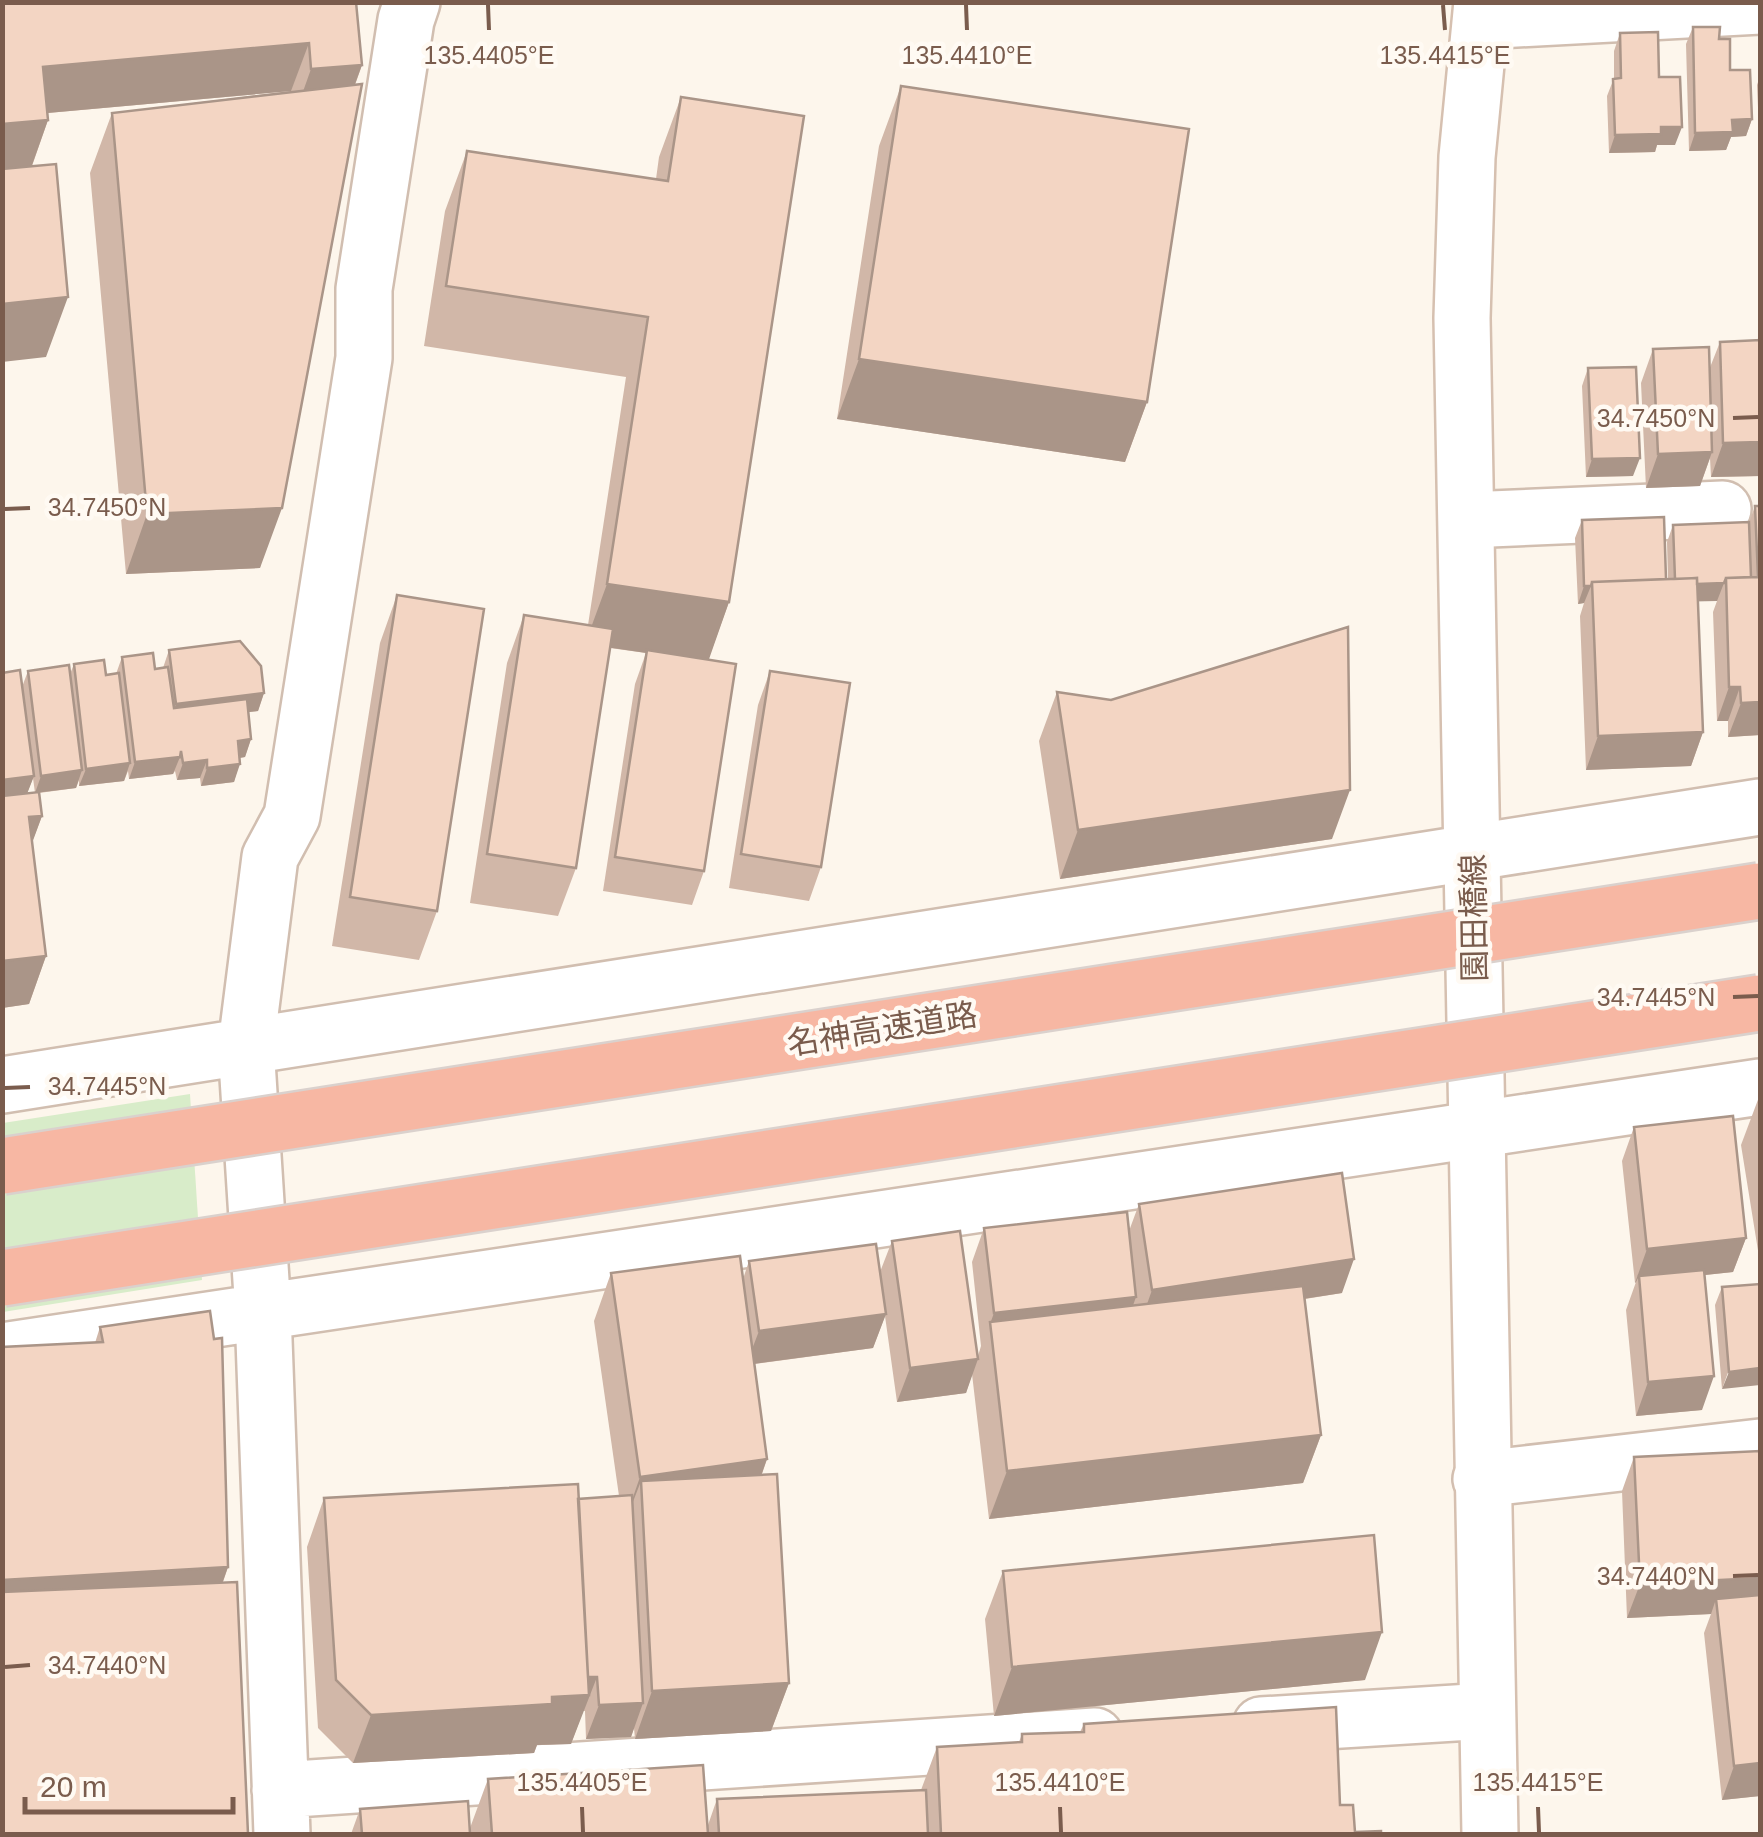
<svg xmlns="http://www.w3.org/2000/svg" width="1763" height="1837" font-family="Helvetica,'Noto Sans JP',sans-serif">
	<rect width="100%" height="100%" fill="#fdf6ec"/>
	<path fill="#d8ecc9" d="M190,1094L202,1280L3,1312V1123Z"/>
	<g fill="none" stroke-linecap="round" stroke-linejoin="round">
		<g stroke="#d1beb0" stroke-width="60">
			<path id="street" d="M1481,21L1760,6
				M1467,520L1723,509
				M2,1085L1760,807
				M2,1351L1760,1087
				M1481,1479L1760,1447
				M1261,1725L1487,1711
				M280,1790L1095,1736
				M282,1834L263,1312L246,1046L270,857L292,816L364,358V289L406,20L412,2"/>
		</g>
		<g stroke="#d6c0b0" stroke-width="60">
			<path id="secondary" d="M1482,2L1467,157L1462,318L1490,1834"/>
		</g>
		<use href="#street" stroke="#fff" stroke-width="55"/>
		<use href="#secondary" stroke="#fff" stroke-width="55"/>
		<g stroke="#dad1cd" stroke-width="60" stroke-linecap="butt">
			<path id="highway-bridge" d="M2,1166L1760,891
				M2,1278L1760,1003"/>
		</g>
		<use href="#highway-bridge" stroke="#f7b7a3" stroke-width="55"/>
	</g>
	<path fill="#d1b7a8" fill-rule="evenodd" d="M2,2H356L362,65L355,85L260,568L126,574L90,173L112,113L291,91L48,113V120L32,166L46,357Z
		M1693,27L1719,39L1730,70L1752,119L1746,136L1731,137L1726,150L1689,151L1686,44Z
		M1620,33L1659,77L1675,145H1657L1655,152L1609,153L1607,96L1614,78V51Z
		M1760,76V130H1759L1757,85Z
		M901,86L1147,402L1125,462L837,419L879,146Z
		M681,97L729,602L708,660L704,871L692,905L603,891L635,684L646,653L610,648L576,868L558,916L470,903L507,663L524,615L588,625L626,377L424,346L445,211L467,151L656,179L659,157Z
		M1760,340V476L1711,477L1710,458L1700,486L1646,488L1641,383L1653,349L1709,370L1720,342Z
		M1588,368L1633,476L1586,477L1582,386Z
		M1755,506H1760V735L1728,737V721H1717L1713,612L1717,601H1698L1703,732L1691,766L1586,770L1580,616L1584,603L1578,604L1575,538L1582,520L1668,579L1667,542L1673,525L1749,523Z
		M397,595L437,911L419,960L332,946L380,643Z
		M169,650L264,693L258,711L248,712L251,739L245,757L240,758L234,782L201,786L200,778L177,780L175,771L173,774L129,779L128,771L124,781L79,786V780L76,788L39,793L42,816L32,842L46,956L29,1004L2,1008V673L22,687L28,671L70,674L74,664L106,675L116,674L122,657L155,669L163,668ZM33,778L35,793H27Z
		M770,671L821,867L809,901L729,888L758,705Z
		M1057,692L1332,839L1060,879L1039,741Z
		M1760,1096V1263L1741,1145L1759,1097Z
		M1634,1127L1746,1238L1733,1272L1705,1275L1702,1410L1636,1416L1626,1310L1636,1282L1635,1283L1622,1161Z
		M1139,1204L1342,1293L1305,1299L1321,1435L1303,1483L989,1519L972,1374L966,1393L897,1402L885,1316L873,1348L754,1364L767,1459L762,1474L789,1683L771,1731L635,1739L634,1728L631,1737L586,1739L585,1711H583L571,1744L537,1745L534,1753L353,1763L318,1728L307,1547L324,1498L578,1499L619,1496L594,1321L611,1273L743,1279L749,1261L880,1272L892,1241L978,1356L981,1346L972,1262L984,1228L1129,1231Z
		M1760,1284L1722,1389L1715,1305L1722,1287Z
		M100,1327L228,1567L223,1582L95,1343Z
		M1760,1451V1796L1722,1800L1704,1633L1711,1614L1627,1618L1622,1491L1634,1457Z
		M1003,1571L1365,1680L994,1716L985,1619Z
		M1084,1724L1340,1805L1355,1832L1381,1834H471L470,1828L488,1779L708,1825L717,1799L921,1790L937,1747L1019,1742L1022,1734L1080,1732Z
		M360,1809L470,1834H351Z"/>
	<path fill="#aa9588" d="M309,43L291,91L25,115L43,67Z
		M362,65L344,114L294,117L311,69Z
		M1752,119L1746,136L1731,137L1726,150L1689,151L1695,133L1732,120Z
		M48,120L31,168L2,171V124Z
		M1661,127H1682L1675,145H1657L1655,152L1609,153L1615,135Z
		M68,297L46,357L2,362V304Z
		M859,359L1147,402L1125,462L837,419Z
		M1760,442V476L1711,477L1723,443Z
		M1712,452L1700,486L1646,488L1658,454Z
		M1640,458L1633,476L1586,477L1592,459Z
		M282,508L260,568L126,574L147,514Z
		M1724,583L1717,601L1669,602L1675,585Z
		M607,584L729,602L708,662L585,644Z
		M1584,586H1591L1584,603L1578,604Z
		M1729,687H1740L1728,721H1717Z
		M264,693L258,711L170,721L176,704Z
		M1760,702V735L1728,737L1741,703Z
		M1703,732L1691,766L1586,770L1598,736Z
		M251,739L245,757L232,759L238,741Z
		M180,757L173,774L129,779L135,762Z
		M207,760L200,778L177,780L183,763Z
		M130,763L124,781L79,786L86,769Z
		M240,764L234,782L201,786L207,768Z
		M82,770L76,788L35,793L41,776Z
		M34,776L27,794L2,797V780Z
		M1350,790L1332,839L1060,879L1078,830Z
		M42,816L24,865L29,817Z
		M46,956L29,1004L2,1008V961Z
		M1746,1238L1733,1272L1639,1282V1276L1636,1282L1635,1283L1647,1249Z
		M1354,1259L1342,1293L1140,1324L1152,1290Z
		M1136,1297L1124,1331L990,1324L994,1313Z
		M886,1314L873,1348L746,1365L759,1331Z
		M978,1359L966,1393L897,1402L910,1368Z
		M1760,1368V1385L1722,1389L1729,1372Z
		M1714,1376L1702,1410L1636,1416L1648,1382Z
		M1321,1435L1303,1483L989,1519L1007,1471Z
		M767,1459L750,1507L641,1481L624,1525L623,1526L640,1477Z
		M228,1567L211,1615L2,1627V1580Z
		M1760,1578V1612L1716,1599L1711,1614L1627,1618L1640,1584Z
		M1382,1632L1365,1680L994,1716L1012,1667Z
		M586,1677H597L571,1744L537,1745L534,1753L353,1763L371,1715L552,1697Z
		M789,1683L771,1731L635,1739L652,1691Z
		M643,1703L631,1737L586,1739L599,1705Z
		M1760,1763V1796L1722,1800L1734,1766Z"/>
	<path fill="#f3d5c3" stroke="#aa9588" stroke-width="2.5" d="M2,2H356L362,65L311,69L309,43L43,67L48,120L2,124Z
		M1693,27H1720L1719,39H1730V70H1750L1752,119L1732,120L1733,132L1695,133Z
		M1658,32L1659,77H1680L1682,127H1661V134L1615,135L1613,79L1621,78L1620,33Z
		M362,84L282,508L147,514L112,113Z
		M901,86L1189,129L1147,402L859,359Z
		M681,97L804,116L729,602L607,584L648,317L446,286L467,151L668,181Z
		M56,164L68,297L2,304V169Z
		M1760,340V442L1723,443L1720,342Z
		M1709,347L1712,452L1658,454L1653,349Z
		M1636,367L1640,458L1592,459L1588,368Z
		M1755,506H1760V576H1758Z
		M1664,517L1666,579L1592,582L1591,586H1584L1582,520Z
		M1749,522L1751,577L1726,578L1724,583L1697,584V578L1675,579L1673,525Z
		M1760,577V702L1741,703L1740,687H1729L1726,578Z
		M1697,578L1703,732L1598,736L1592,582Z
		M397,595L484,609L437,911L350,897Z
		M524,615L613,629L576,868L487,854Z
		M1348,627L1350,790L1078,830L1057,692L1111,700Z
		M240,641L261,666L264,693L176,704L169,650Z
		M647,650L736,664L704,871L615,857Z
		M153,653L155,669L168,667L174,708L247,699L251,739L238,741L240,764L207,768V760L183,763L181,751L180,757L135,762L122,657Z
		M104,660L106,675L119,673L130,763L86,769L74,664Z
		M69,665L82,770L41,776L28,671Z
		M20,670L34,776L2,780V673Z
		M770,671L850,683L821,867L741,854Z
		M39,792L42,816L29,817L46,956L2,961V796Z
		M1733,1116L1746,1238L1647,1249L1634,1127Z
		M1342,1173L1354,1259L1152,1290L1139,1204Z
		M1127,1212L1136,1297L994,1313L984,1228Z
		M960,1231L978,1359L910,1368L892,1241Z
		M876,1244L886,1314L759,1331L749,1261Z
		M740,1256L767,1459L640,1477L611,1273Z
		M1704,1270L1714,1376L1648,1382L1639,1276Z
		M1760,1284V1368L1729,1372L1722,1287Z
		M1303,1286L1321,1435L1007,1471L990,1322Z
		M210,1311L214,1339L222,1338L228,1567L2,1580V1347L103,1342L100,1327Z
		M1760,1451V1578L1640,1584L1634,1457Z
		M777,1474L789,1683L652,1691L641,1481Z
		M578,1484L589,1695L552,1697V1704L371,1715L336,1680L324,1498Z
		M632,1495L643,1703L599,1705L597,1677H588L578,1499Z
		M1374,1535L1382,1632L1012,1667L1003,1571Z
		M237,1582L248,1834H2V1592Z
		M1760,1595V1763L1734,1766L1716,1599Z
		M1336,1707L1340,1805H1353L1355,1832L1381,1831V1834H941L937,1747L1022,1742V1734L1084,1732V1724Z
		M703,1765L708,1834H492L488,1779Z
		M926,1790L928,1834H719L717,1799Z
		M468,1801L470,1834H362L360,1809Z"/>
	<path fill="none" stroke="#7a5c4d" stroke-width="4" d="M488,5L489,30M966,5L967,30M1443,5L1445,30M1733,418L1758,417M5,509L30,508M1733,997L1758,996M5,1088L30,1087M1733,1576L1758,1575M5,1667L30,1665M582,1807L583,1832M1060,1807L1061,1832M1538,1807L1539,1832"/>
	<g text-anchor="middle" stroke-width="9" stroke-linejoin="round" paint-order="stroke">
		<g font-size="32" fill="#7a5c4d" stroke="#fffaf3">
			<text transform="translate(1474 918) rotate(-91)" y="11">園田橋線</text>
			<text transform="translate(882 1029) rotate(-9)" y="11">名神高速道路</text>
		</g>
	</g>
	<g font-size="25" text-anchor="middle" fill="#7a5c4d" stroke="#fffaf3" stroke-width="9" stroke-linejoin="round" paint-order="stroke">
		<text x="489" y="64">135.4405°E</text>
		<text x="967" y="64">135.4410°E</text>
		<text x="1445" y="64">135.4415°E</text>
		<text x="1656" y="427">34.7450°N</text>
		<text x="107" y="516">34.7450°N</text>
		<text x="1656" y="1006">34.7445°N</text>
		<text x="107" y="1095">34.7445°N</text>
		<text x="1656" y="1585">34.7440°N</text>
		<text x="107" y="1674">34.7440°N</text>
		<text x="582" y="1791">135.4405°E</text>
		<text x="1060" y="1791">135.4410°E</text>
		<text x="1538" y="1791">135.4415°E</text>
	</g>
	<rect width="1763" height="1837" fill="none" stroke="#7a5c4d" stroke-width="10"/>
	<path d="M25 1797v15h208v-15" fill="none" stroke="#7a5c4d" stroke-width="5"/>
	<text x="40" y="1797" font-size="30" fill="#7a5c4d" stroke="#fffaf3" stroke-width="8" paint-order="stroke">20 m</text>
</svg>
